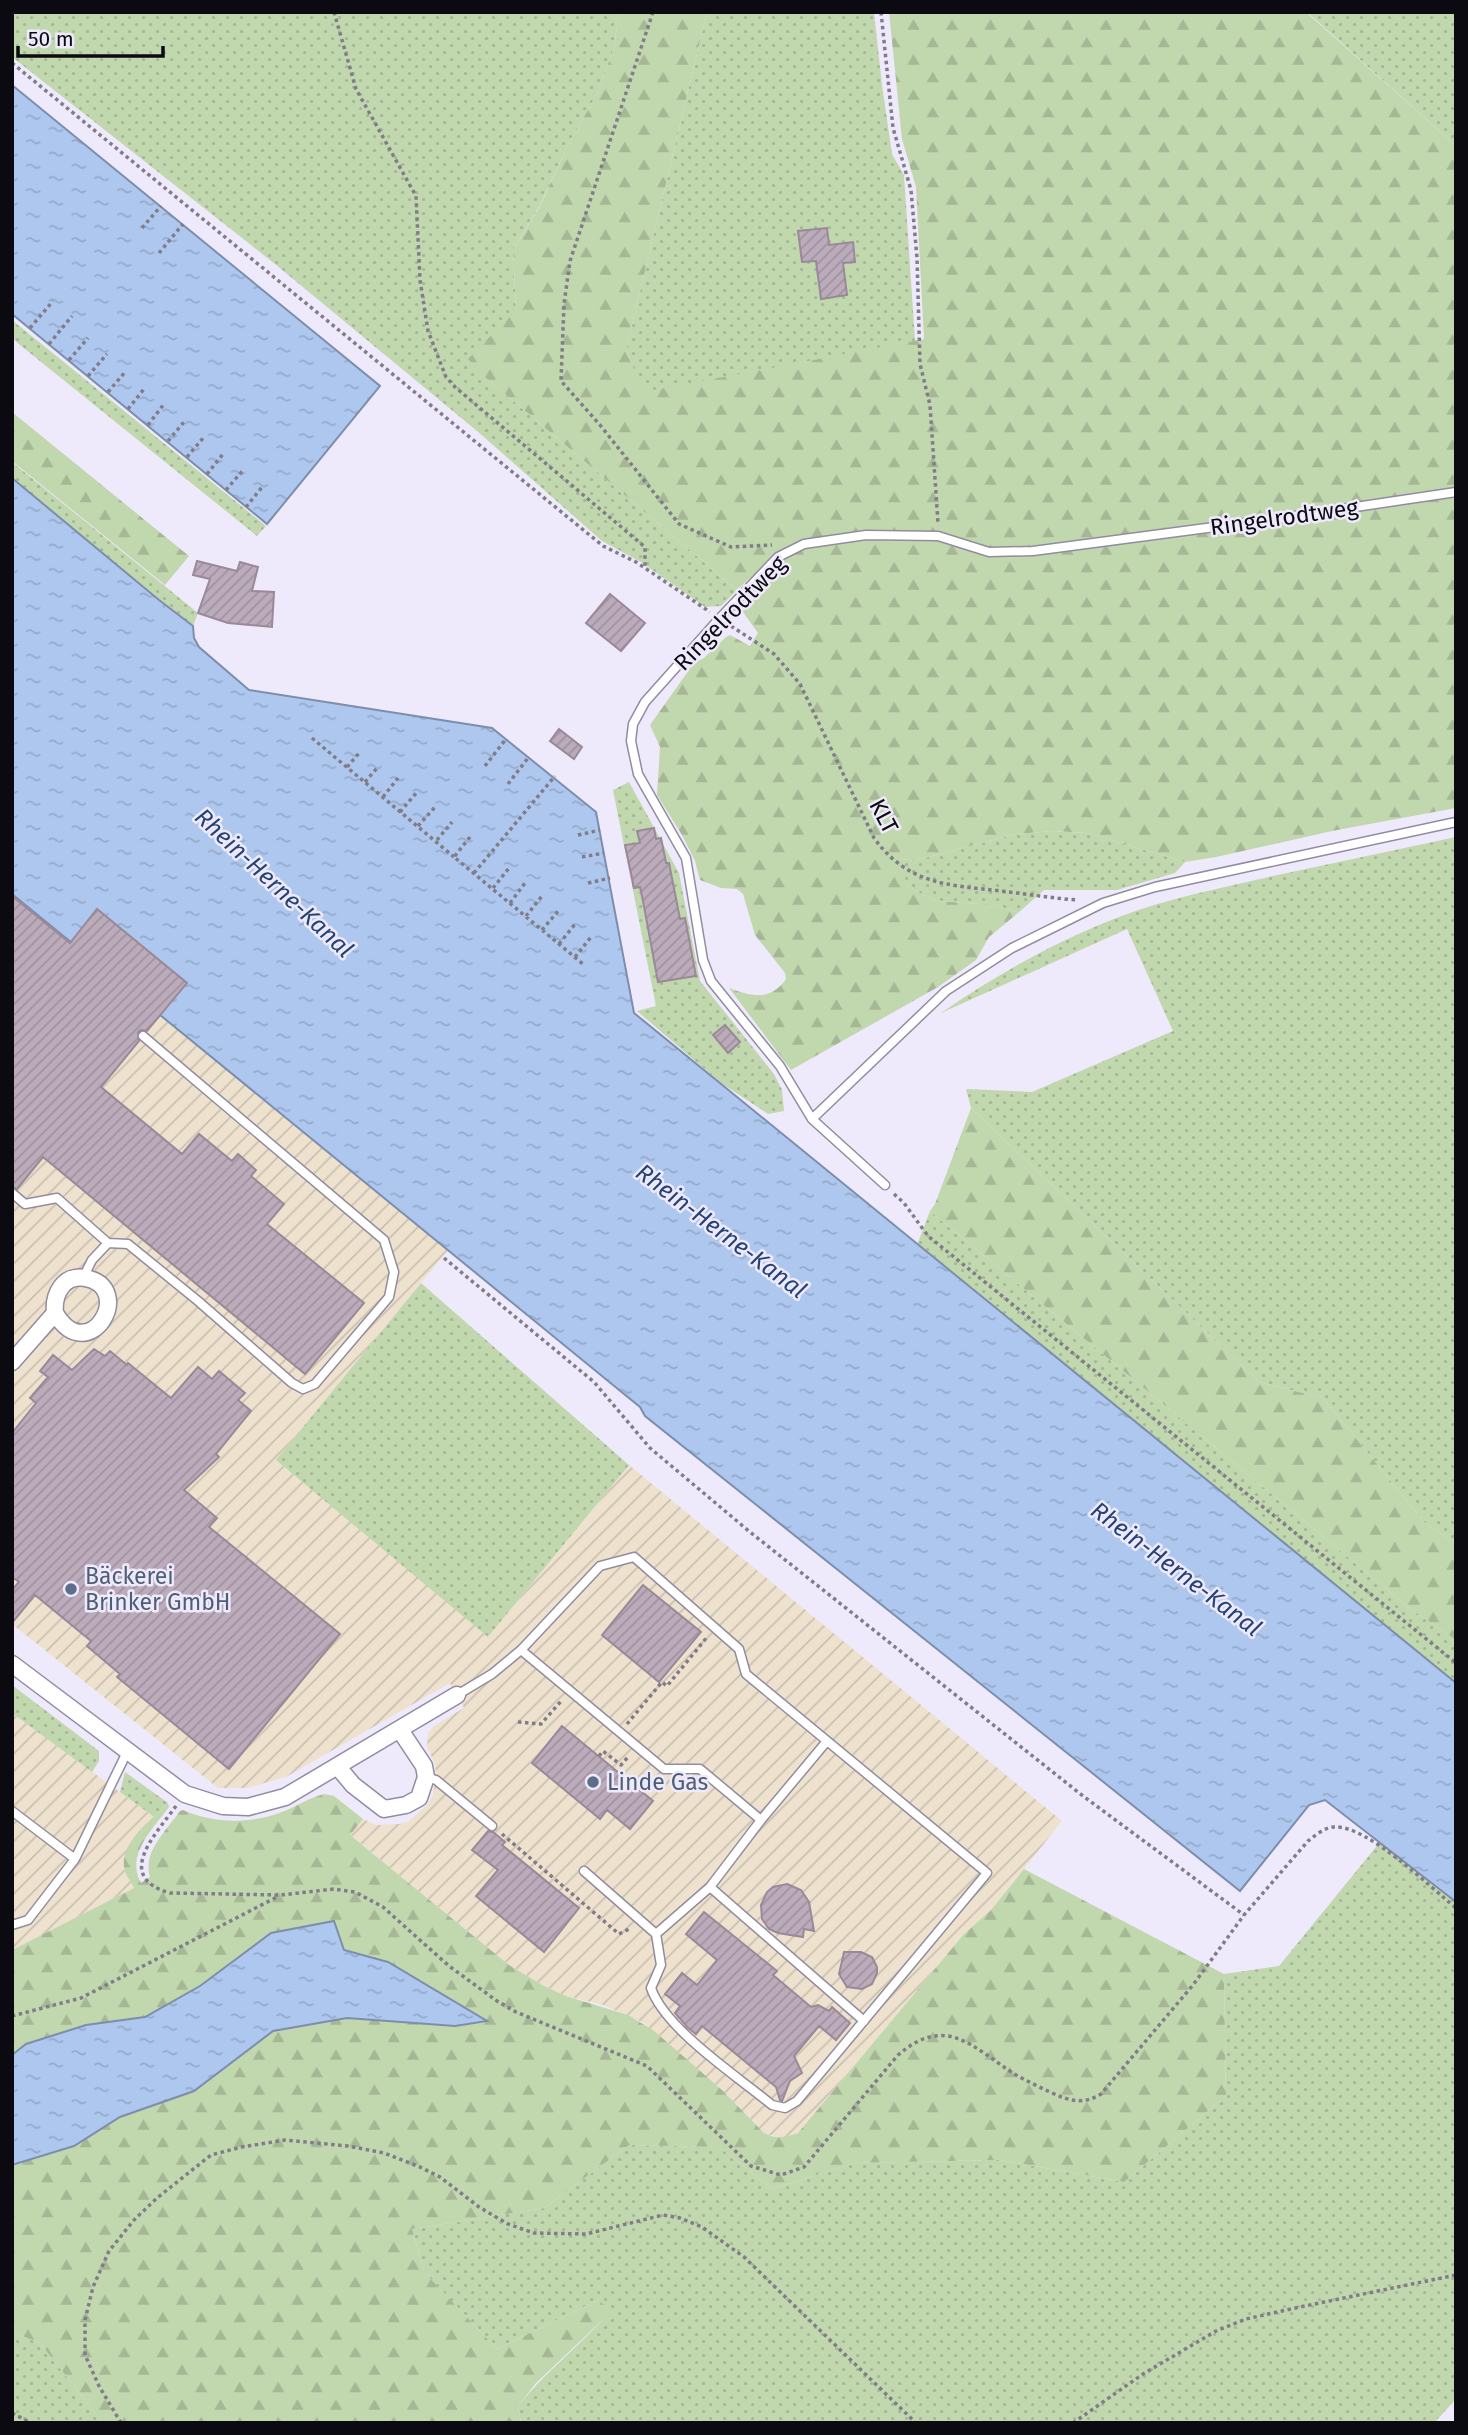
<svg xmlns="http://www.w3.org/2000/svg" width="1468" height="2435" font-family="'Fira Sans',sans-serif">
	<defs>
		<pattern id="industrial-furrows" width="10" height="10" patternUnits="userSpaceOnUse" patternTransform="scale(1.75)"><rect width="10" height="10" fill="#eee2ce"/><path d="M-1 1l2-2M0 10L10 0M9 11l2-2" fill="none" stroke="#cbc1b0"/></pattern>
		<pattern id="grass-dots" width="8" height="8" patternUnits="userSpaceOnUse" patternTransform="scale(1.75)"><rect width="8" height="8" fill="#c1d7ae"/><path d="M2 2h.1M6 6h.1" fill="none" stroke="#a5b795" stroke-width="1.8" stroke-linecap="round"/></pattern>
		<pattern id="forest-firs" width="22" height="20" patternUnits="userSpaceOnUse" patternTransform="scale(1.75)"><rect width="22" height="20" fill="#c1d7ae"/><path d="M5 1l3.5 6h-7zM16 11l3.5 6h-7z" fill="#a5b795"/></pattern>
		<pattern id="water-ripples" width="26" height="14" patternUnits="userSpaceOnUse" patternTransform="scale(1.75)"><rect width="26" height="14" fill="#aec7ee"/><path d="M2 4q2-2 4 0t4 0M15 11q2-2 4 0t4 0" fill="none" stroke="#94aacb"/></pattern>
		<pattern id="building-hatch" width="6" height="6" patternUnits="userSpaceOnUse" patternTransform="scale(1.75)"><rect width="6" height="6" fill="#bcabbb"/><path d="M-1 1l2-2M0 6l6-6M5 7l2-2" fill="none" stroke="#a092a0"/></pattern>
	</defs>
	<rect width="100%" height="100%" fill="#eeeafc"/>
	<path fill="url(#industrial-furrows)" d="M12,894L448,1250L281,1454L488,1637L629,1465L1062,1821L991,1910L964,1934L798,2133L784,2139L764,2133L722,2090L642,2022L603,2005L566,1996L544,1986L509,1965L349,1834L363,1819L377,1825L399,1824L409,1821L427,1805L432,1797L436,1780L435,1764L427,1747L428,1733L435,1725L464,1708L450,1683L286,1777L247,1788H218L12,1624Z
		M12,1713L154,1817L133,1838L124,1869L134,1888L12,1950Z"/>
	<path fill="url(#grass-dots)" d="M12,12H619L614,48L598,92L567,147L540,205L513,250L516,310L486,378L737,590L721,606L705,607L641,562L602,541L477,431L275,264L12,57Z
		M707,12H874L882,85L892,154L904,175L915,341L644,393L626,350Z
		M1307,12H1456V146Z
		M12,320L266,526L257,536L20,345L12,338Z
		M12,462L198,613L193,626L159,600L12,478Z
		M629,782L679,873L700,981L774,1074L782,1090L784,1111L768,1114L721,1083L637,1011L656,1006L613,790Z
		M1053,831L1087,833L1185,862L1175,873L1117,890H1044L1018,913L996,905L936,901L908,887L897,858L913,861L1016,834Z
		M1456,837V1544L1425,1523L1323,1398L1259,1382L971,1108L966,1089L1032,1092L1173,1031L1127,929L941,1013C996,975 1056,941 1119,917C1169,898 1221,888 1273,876C1334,863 1395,850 1456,837Z
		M930,1211L1408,1607L1456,1640V1683L917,1245Z
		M421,1283L629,1465L488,1637L276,1460Z
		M12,1685L99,1751V1761L92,1772L12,1713Z
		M125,1772L168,1803L154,1817L120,1792Z
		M1380,1842L1456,1902V2399L1434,2423H521L518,2406C546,2371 582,2344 611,2311L598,2300L497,2349L425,2273L412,2229L544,2208L629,2145L719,2147L773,2189L854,2163L1000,2160L1124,2182L1226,2096L1224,1974L1279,1966Z
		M12,2332L40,2343L103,2423H12Z"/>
	<path fill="url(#forest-firs)" d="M619,12H707L626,350L644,392L924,339L916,187L902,139L889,12H1306L1456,146V808L1332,831L1216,857L1185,862L1087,833L1053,831L1016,834L913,861L898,858L908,887L936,901L996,905L1018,913L989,937L976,960L938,987L791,1070L729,988C751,996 770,1002 786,979L785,973L755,935L743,894L737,889L721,888L700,880L695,861L682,835L657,795L660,747L650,725L694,663L704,658L726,637L730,635L750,646L758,633L740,608L759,586L750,578L737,590L486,378L468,359L516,310L513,250L540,206L567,147L598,92L614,48Z
		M12,412L189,556L165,585L12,461Z
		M971,1108L1259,1382L1323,1398L1425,1523L1456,1544V1640L1408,1607L930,1211L935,1204Z
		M324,1794L334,1796L363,1819L350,1835L509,1965L544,1986L566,1996L628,2015L653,2030L722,2090L764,2133C777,2139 784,2138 798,2133L964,1934L991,1910L1024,1869L1224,1974L1226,2096L1124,2182L1000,2160L854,2163L773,2189L719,2147L629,2145L544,2208L412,2229L425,2273L497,2349L598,2300L612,2311L536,2383L518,2406L521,2423H103L40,2343L12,2332V2165L74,2146L120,2117L194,2091L273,2031L347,2018L455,2026L486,2021L388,1962L344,1950L333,1921L200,1986L145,2017L86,2025L12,2055V1950L134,1888C131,1882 125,1874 124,1868C121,1840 151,1821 168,1803L169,1807C153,1829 125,1855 141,1883L150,1877C142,1852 167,1830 180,1811L183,1810C214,1824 251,1824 282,1812C297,1806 309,1798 324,1794Z"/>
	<path fill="url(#water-ripples)" stroke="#7d8eac" stroke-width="2" d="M12,85L380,386L267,524L12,314Z
		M12,478L159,600L193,626L194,638L199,647L249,690L492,728L596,812L634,1013L1456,1683V1902L1325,1800L1309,1805L1240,1891L645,1416L640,1407L624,1394L12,894Z
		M334,1921L344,1950L388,1962L487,2021L455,2026L347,2018L273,2031L194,2091L120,2117L74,2146L12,2165V2055L26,2044L86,2025L145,2017L200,1986L271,1933Z"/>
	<path fill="url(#building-hatch)" stroke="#9a8998" stroke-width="2" d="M827,228L829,245L853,242L855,262L843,263L847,295L821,299L816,261L802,262L798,231Z
		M197,561L237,571L240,562L258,567L252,591L274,592L272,627L228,623L198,613L210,579L193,575Z
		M610,594L645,623L621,651L586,623Z
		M559,729L582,747L574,759L550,741Z
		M654,828L656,839L661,838L666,863H669L680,919L685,918L696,976L658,982L643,901L640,887L634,888L625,845L640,843L637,831Z
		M12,896L70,943L97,909L187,983L147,1031L141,1030L138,1032L139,1041L101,1087L182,1154L199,1134L232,1161L238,1154L256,1170L251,1176L284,1204L267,1224L364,1303L305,1374L43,1157L17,1189L12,1187Z
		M725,1025L740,1042L728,1053L713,1035Z
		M94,1349L105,1356L110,1351L127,1365L128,1363L171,1398L198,1367L212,1379L219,1371L245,1393L238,1400L251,1411L216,1454L219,1457L184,1490L217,1518L209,1527L340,1634L229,1769L117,1677L120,1674L87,1646L91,1641L35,1595L12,1623V1590L19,1582L12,1577V1433L36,1403L30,1398L48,1377L40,1371L53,1355L72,1370Z
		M643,1585L701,1632L659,1682L602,1635Z
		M562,1726L653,1801L630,1829L607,1810L600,1819L532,1763Z
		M488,1831L493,1832L505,1842L502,1845L579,1908L544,1952L476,1896L498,1870L472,1850Z
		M787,1884L801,1890L809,1902L814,1931L804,1929L803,1937L778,1933L769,1929L762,1919L761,1905L767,1892L773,1887Z
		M704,1912L777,1971L773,1975L811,2007L818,2005L829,2011L832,2007L850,2023L836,2040L819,2026L794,2056L802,2073L790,2081L782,2101L780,2100L776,2087L702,2026L696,2034L688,2028L675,2013L680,2006L665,1994L682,1973L697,1985L717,1960L686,1934Z
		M844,1952H861L872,1957L877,1967V1973L872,1984L862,1989L847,1987L839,1974Z"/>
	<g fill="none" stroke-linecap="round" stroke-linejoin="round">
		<g stroke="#918ca0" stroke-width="11">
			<path id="service" d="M812,1119L946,991L1012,948L1103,903L1155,887L1456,822
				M885,1185L812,1119L780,1066L711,981L703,960L686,858L638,774L631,741L633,724L645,702L719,619L778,557L804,544L866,535L938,536L989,552L1033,551L1275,519L1456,492
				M12,1193L25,1204L57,1198L108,1243
				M83,1278L92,1260L108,1243L128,1244L198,1301L292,1383L303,1389L315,1384L389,1297L394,1272L384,1240L143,1036
				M457,1695L492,1674L521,1650L600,1566L634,1557L739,1649L746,1674L987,1873L797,2101L785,2108L772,2105C737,2076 665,2029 651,1988L661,1965L656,1934L710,1887L761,1820L700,1769H664L521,1650
				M426,1777L436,1780L492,1826
				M12,1811L75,1859
				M761,1820L827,1741
				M584,1871L656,1934
				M710,1887L864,2021
				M12,1925L28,1920L75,1859L127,1752"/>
		</g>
		<g stroke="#918ca0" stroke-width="19">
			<path id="minor" d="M12,1362L55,1313C53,1295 63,1274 85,1278C137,1287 89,1370 55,1313
				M12,1664L185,1794L223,1806L248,1807L285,1797L457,1695
				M338,1767L353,1785L384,1809L406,1805L419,1798L426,1777L424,1766L400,1730"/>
		</g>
		<path stroke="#807d89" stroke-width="3.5" stroke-dasharray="3.5 3.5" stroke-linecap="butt" d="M334,12L356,89L416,196L420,280L428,331L446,377L455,387L645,547V568
			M653,12L570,261L564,304L561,381L600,425L679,524L731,547L772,545
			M881,12L893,128L911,190L917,258L920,364L930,405L938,523
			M12,63L603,546L636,562L710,612
			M142,228L161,206
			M159,253L183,224
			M30,328L53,301
			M49,344L72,316
			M69,360L88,338
			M88,376L107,354
			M108,392L126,371
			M128,409L144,389
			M148,425L164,404
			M168,441L184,422
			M187,457L204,437
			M207,474L223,454
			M226,490L244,469
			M246,507L263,486
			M731,626L774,654L800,684L874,838C908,885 949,885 1001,891C1026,894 1051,898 1077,900
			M312,738L454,857
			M485,766L506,739
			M347,767L360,752
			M365,782L378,767
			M508,784L528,758
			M383,797L398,778
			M400,812L417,792
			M418,826L435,807
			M578,835L600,830
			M470,837L454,857L583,964
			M437,840L452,822
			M582,857L604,853
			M474,873L555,776
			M588,883L610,878
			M493,888L509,868
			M510,903L525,883
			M526,916L542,896
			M542,930L559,910
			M559,944L576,923
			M575,957L591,937
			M894,1194L904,1203L928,1236L1456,1663
			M444,1258L594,1382L650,1448L750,1532L1083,1796L1244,1915
			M518,1722L541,1724L562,1700
			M627,1724L662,1682L667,1686L708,1636
			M599,1756L603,1751L621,1765L628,1757
			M176,1806C156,1834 113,1877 170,1893L281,1895L334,1889L355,1892L383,1907L449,1966L497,2001L516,2012L647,2066L751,2166L781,2175L804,2167L898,2055C947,2013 973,2048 1016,2075C1027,2081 1039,2087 1050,2092C1069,2101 1083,2105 1101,2094L1193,1985L1244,1915L1308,1841C1316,1835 1326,1826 1336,1827C1369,1827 1429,1886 1456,1908
			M502,1834L619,1934L631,1928
			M12,2016L81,1998L277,1897
			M12,2413L31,2423
			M121,2423L99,2386L85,2355V2320L93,2287L109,2251L134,2220L157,2198L211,2155L242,2147L285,2140L348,2146L384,2153L420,2167L440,2177L479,2207L508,2224L534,2233L586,2234L663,2215L680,2218L702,2227L744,2257L916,2423
			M1073,2423L1143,2374L1216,2331L1246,2319L1300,2307L1456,2275"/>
		<use href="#service" stroke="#fff" stroke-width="8"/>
		<use href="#minor" stroke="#fff" stroke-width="16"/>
	</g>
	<g fill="#5c6f8a" stroke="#eeeafc" stroke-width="2.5">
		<circle cx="71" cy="1589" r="7"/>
		<circle cx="593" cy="1782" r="7"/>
	</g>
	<g text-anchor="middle" stroke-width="5" stroke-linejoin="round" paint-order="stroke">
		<g font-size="23" fill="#0c0a11" stroke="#eeeafc">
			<text transform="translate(1284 517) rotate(-8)" y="8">Ringelrodtweg</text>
			<text transform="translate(730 613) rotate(-46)" y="8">Ringelrodtweg</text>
			<text transform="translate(884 816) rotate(62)" y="8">KLT</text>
		</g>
		<g font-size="23" fill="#4e5e75" stroke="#eeeafc" text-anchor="start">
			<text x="85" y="1584">Bäckerei<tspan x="85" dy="26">Brinker GmbH</tspan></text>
			<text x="607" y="1790">Linde Gas</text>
		</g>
		<g font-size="24" font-style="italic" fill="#254475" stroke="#eeeafc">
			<text transform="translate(274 883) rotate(43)" y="8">Rhein-Herne-Kanal</text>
			<text transform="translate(721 1231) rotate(37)" y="8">Rhein-Herne-Kanal</text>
			<text transform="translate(1176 1569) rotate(37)" y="8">Rhein-Herne-Kanal</text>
		</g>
	</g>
	<rect width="1468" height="2435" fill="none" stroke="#0c0a11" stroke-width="28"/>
	<path d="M18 46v10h145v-10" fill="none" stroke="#0c0a11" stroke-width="3.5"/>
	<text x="28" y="46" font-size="21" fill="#0c0a11" stroke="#eeeafc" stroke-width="5" paint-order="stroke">50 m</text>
</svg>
